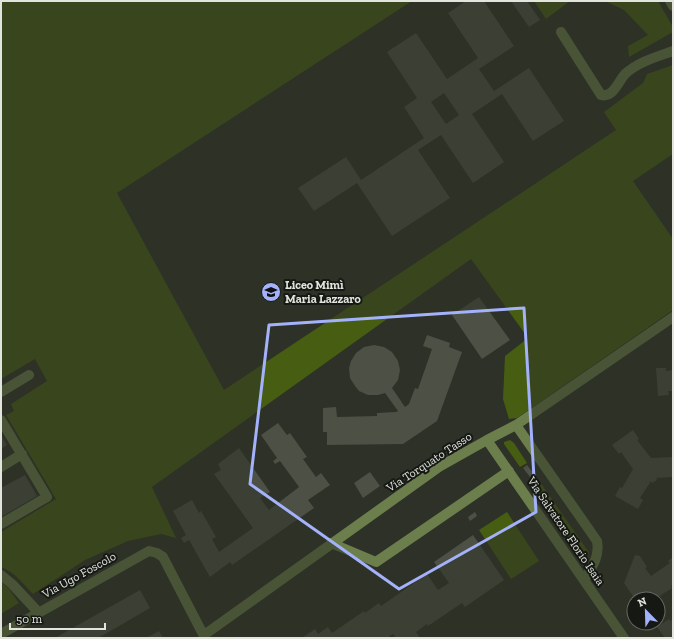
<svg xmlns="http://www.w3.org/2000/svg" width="674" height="639" font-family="'Zilla Slab',serif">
	<rect width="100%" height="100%" fill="#2d3127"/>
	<path fill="#475e12" d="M1,1H412L117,193L224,390L616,130L604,112L643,83L647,74L673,65V154L633,181L673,239V310L517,418L509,419L503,399L505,356L528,338L471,259L152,487L176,538L161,534L128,541L85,560L33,594C23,584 15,572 1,567V532L56,499L6,415L14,411L11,404L47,381L35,359L1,379Z
		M534,1H570L546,19Z
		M605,1H658L673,27V32L629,57L628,46L648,35L624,10Z
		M510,440L514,443L527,463L520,467L504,444V442Z
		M535,475L588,551L589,553L586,556H581L529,480Z
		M507,512L539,561L511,579L479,530Z
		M1,582L9,589L19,603L1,614Z"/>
	<path fill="#4c5045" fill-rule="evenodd" d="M466,1H484L514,46L479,69L494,91L529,68L564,121L533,141L502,94L472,114L504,162L473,183L441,135L418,150L450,198L392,236L357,183L314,211L298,188L346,157L361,180L424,138L404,107L417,98L387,52L416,33L447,79L478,58L448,13ZM444,93L459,115L446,124L431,102Z
		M511,1H527L540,20L529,27Z
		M479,297L510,340L482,359L452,315Z
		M427,335L450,343L449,347L462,352L437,421L403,444L327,445V432H323V408L336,407L337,417L377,416V413L396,412L398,411L385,393L378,395H368L359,391L355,386L350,378L349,368L351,361L356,353L364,347L374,345L384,347L392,352L398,361L400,370L398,380L392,388L405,407L409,404L415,388L418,389L432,349L423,346Z
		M656,368H666V371L673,370V391H668L669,395L658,396Z
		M278,423L287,435L290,433L307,457L303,459L316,477L321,473L330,485L308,500L314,508L232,565L230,562L210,577L189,540L184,543L181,538L186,535L173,511L192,500L199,513L201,511L216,537L212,539L219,552L253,528L214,474L221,470L218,464L239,448L270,492L260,498L269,510L299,487L280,461L275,464L273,461L277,458L261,435Z
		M633,430L639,439L637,440L651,458L673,457V477L656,478L657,480L652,483L651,481L640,498L643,500L638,509L615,496L620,487L622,488L633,469L621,452L619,454L612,445Z
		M1,435L7,445L1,449Z
		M527,465L534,474L530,477L523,468Z
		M370,472L380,486L363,498L354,483Z
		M25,475L37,496L1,517V488Z
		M475,512L477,516L470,521L468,517Z
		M473,535L504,580L465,607L462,603L428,626L427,624L416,632L420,638H396L393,634L387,638H302L315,629L318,634L328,627L332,633L364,611L365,613L379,603L381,606L427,574L438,590L449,583L434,562Z
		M635,555L640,556L647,567L645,568L651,576L670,563L668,561L673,557V584L671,586L672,588L655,599H635L624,583Z
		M140,590L150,608L114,629L98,638H55Z
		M669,619L670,621L673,619V638H665L657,627Z
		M159,631L163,638H146Z"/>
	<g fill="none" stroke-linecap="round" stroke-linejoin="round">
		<path stroke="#6b7e4c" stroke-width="10" d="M670,1L673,6
			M561,32L601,95C613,98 618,82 625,74C638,62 656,57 673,51
			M1,392L29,375
			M1,420L47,497L1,524
			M516,425L597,541C600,557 592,567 584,580
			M487,440L624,638
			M1,467L22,454
			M331,543L376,562L509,471
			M1,575L12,584L39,613
			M1,634L149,551L157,553L163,557L205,638
			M204,635L439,467L487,440L516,425L673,317"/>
	</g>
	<path d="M0 0H674V639H0ZM524,308L536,512L399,589L250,484L269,325Z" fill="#2d3127" fill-opacity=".55" fill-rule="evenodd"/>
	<path fill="none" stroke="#a4b2fc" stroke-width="3" stroke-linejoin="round" d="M524,308L536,512L399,589L250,484L269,325Z"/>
	<defs>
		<g id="school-disc" transform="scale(1)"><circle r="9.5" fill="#a4b2fc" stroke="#161814"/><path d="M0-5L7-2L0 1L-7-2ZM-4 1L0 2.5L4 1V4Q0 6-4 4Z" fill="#111"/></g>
	</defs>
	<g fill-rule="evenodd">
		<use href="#school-disc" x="271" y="292"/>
	</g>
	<g text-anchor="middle" stroke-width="4" stroke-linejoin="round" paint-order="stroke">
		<g font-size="12" font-weight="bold" fill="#e2e5de" stroke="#161814" text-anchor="start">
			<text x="285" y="289">Liceo Mimì<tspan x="285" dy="14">Maria Lazzaro</tspan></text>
		</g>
		<g font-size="12" fill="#e2e5de" stroke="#161814">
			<text transform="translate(429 462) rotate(-33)" y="4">Via Torquato Tasso</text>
			<text transform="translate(566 531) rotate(56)" y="4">Via Salvatore Florio Isaia</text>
			<text transform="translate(79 575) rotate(-29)" y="4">Via Ugo Foscolo</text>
		</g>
	</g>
	<rect width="674" height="639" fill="none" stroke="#e2e5de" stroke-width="4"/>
	<g transform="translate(646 611) rotate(337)"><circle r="19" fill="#161814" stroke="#686a65"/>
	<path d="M0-3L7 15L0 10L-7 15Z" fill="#a4b2fc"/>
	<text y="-6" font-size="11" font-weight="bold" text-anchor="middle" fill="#e2e5de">N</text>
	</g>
	<path d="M10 623v6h95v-6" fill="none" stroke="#e2e5de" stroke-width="2"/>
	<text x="16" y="623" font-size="12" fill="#e2e5de" stroke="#161814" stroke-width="3" paint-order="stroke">50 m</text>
</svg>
